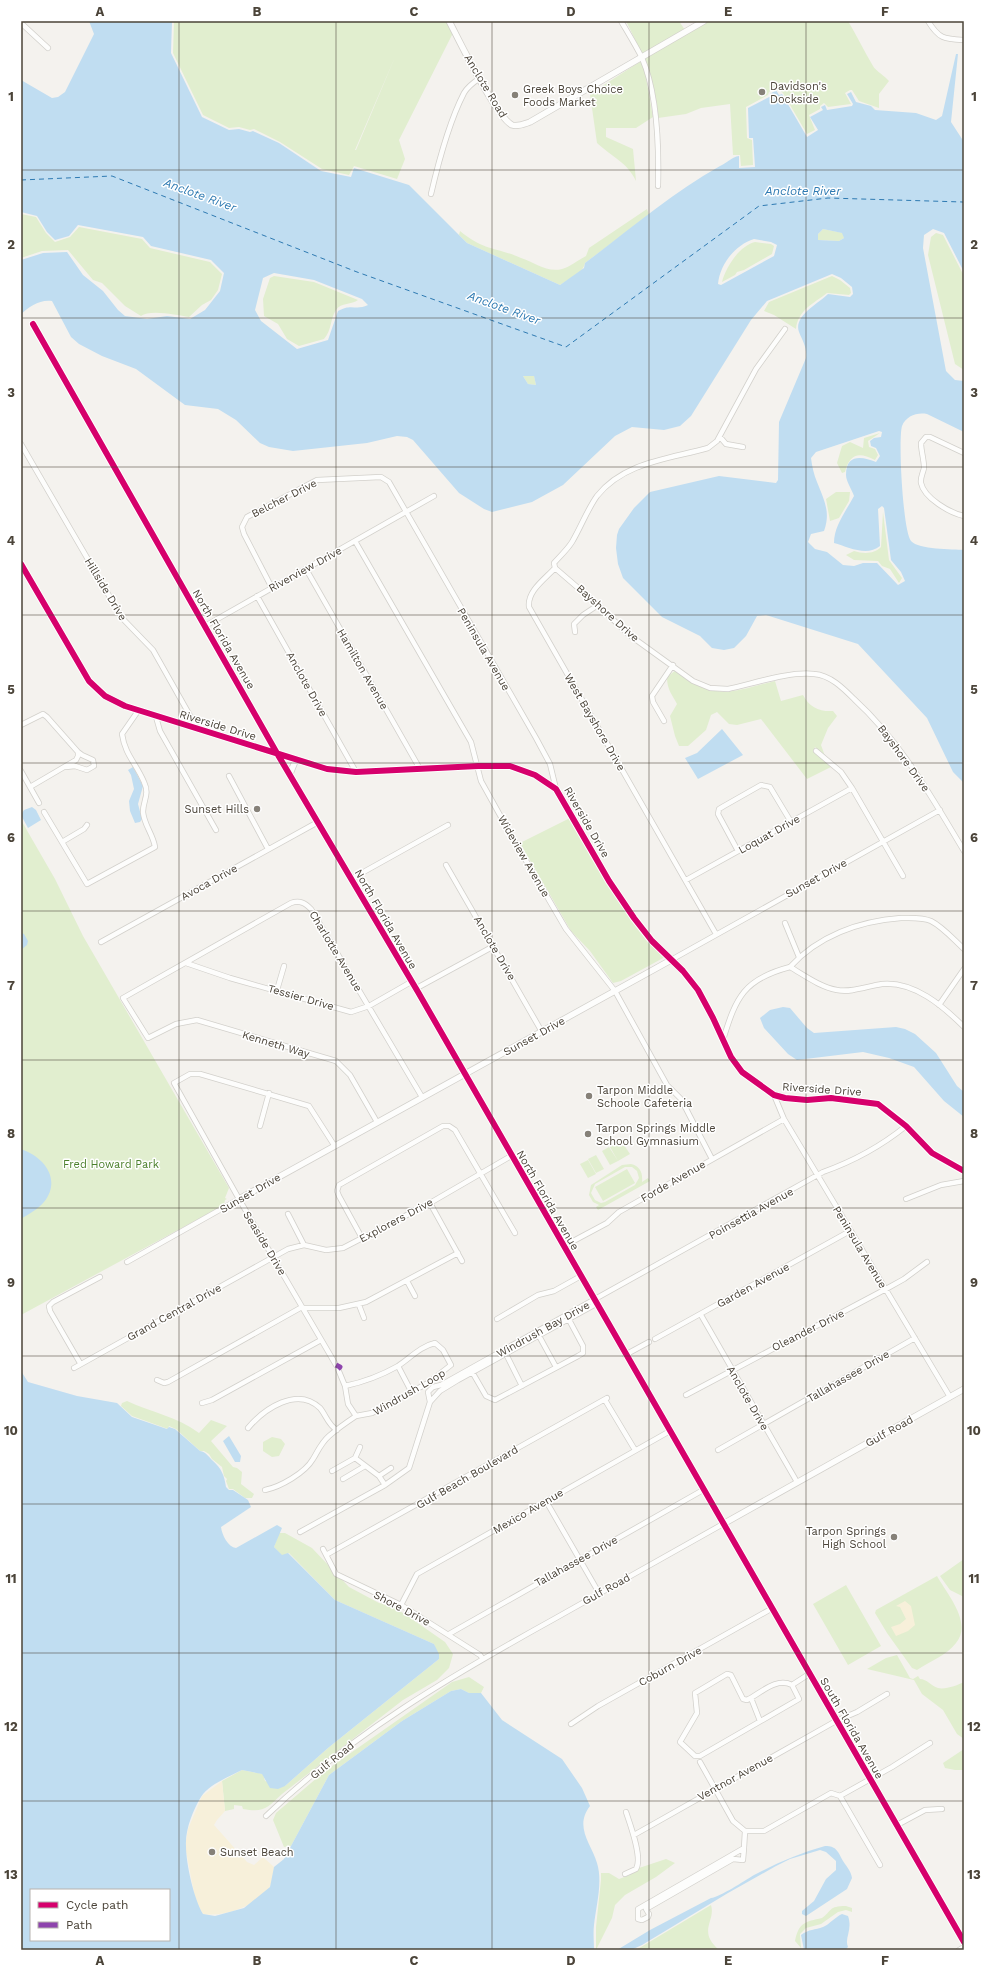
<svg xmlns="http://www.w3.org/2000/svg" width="985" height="1971" font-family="'Work Sans',sans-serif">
	<rect width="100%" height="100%" fill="#f4f2ee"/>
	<path fill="#e1eecf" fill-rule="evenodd" d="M174,21H446L453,33L399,140L405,159L397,179L354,166L349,175L322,169L280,142L254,129L250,130L239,127L229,128L203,115L173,53ZM395,57L356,150H355Z
		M626,21H679L685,30L642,54Z
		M709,21H848C857,36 864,51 873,66C876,71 885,76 889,81L879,94V108L859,101L852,90H850L845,93L851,104L828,107L824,103L820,106V109L809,115L815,130L807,134L783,93C777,89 777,87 769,92L768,95L746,107L747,138L752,140L753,165L741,166L740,155H733L730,104L701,108L686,114L658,118L644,59Z
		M641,61L645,72L653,117L636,128H606V137L633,149L636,181C627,162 612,157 597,143L590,94Z
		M647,209L649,215L585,263C583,274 569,279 560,285L467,243L459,235L460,231C484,251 496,247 521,258C534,262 547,273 562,269C570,267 578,260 586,256L589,248Z
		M21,214L36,217L46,233L55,242L70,237L79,227L142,239L150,248L210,262L222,274L218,290L211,300L202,305L189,317C177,315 150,309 141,316L125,306L102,283L93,280L68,250L42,251L21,258Z
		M823,229L843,233L844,238L839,241L818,240V234Z
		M936,233L943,235L964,276V370L955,364L928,255L931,237Z
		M755,242L771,244L774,246L772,254L744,270L737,272L735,275L722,282C726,267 739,246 755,242Z
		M274,276L314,282L358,300C352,305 341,302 336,310C330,319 332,330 324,339L299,346L287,339L278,324L264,316L263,299L270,278Z
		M832,276L840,280L850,288L851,293L849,295L827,293C813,304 798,310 796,329L774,315L764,311L769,302Z
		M523,376H534L536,385L528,384Z
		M880,433L868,441L869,447L875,449L878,455L875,460C859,452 850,453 845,472L842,473L837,463L842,446L850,442L863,448L864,438Z
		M836,492H850L849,501L839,518L830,521L826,499Z
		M883,512L889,560L902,578L899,583L890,569L882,566L878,561L854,560L846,555L854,551C864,554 874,554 881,547Z
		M676,670C717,702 729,692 775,681L781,701L803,695C809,707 820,712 833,711L837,716L828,728L821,745L825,756L815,747L813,751L831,767L807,779L761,719L737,725L729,724L717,712L711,715L706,730L688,746H679L675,736L670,716L677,704C672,694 667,690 667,677Z
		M570,818L630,918L665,957L621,981L613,983L590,951L571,931L520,843Z
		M21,820L55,879L83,936L229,1188L225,1198L227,1199L225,1200L224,1205L21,1315Z
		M618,1142L621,1147L624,1145L630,1154L618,1161L610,1147Z
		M609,1147L618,1161L610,1165L602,1151Z
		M596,1155L604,1169L596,1173L588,1159Z
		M588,1160L596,1174L588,1178L580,1164Z
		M631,1164C640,1166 643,1173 642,1182L648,1178L650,1181L598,1210L596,1207L599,1205L593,1202L589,1195L591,1185L622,1165ZM625,1167H632L637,1171L639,1178L635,1185L605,1202L601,1203L595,1200L591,1193L595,1184Z
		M627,1169L635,1183L603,1201L595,1187Z
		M127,1401C151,1412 178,1417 199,1433L211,1420L227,1426L211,1441L233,1467L237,1468L242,1472L241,1484L254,1494L252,1498H245L233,1489H229L226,1481L227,1479L224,1476L222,1467L212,1459L209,1454L204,1451H200L176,1429L169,1426L168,1429L132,1416L121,1406L122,1403Z
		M272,1437L281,1439L285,1444L279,1456L272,1457L263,1451V1442Z
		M279,1533H285L312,1548L349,1587L379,1603L392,1606L409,1617L445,1642L453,1654L449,1668L437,1680L403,1700L282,1794C267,1808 264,1813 243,1809L242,1806L234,1805V1809L225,1811L222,1781L242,1770L263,1774L265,1781L285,1786L328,1748L439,1659L434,1644L335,1600L289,1553L282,1556L274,1547Z
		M964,1559V1597L950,1590L940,1576Z
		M937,1576C947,1594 973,1623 956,1643C947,1655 929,1662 917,1670L912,1668L887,1633L875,1613L876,1610Z
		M846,1585L881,1646L848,1665L813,1604Z
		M897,1655L910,1678L913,1679L918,1676L920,1679C927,1679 931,1686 938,1688C945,1690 958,1685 964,1682V1739L957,1734L943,1710L922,1694L914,1680L867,1669L886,1658Z
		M469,1677L484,1687L481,1693H469L461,1689L451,1691L402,1721L329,1775L291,1846L284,1847L273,1820L276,1813L325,1771L452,1682Z
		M964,1749V1770H955L945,1768L943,1763Z
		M666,1859L675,1863L656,1877L625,1895L615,1905L612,1918L596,1950V1927L601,1880V1873H609L619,1879L630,1875L639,1868Z
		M711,1905C716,1921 697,1931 719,1950H636Z
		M846,1906L852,1908V1912L846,1910L838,1912L821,1924L806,1928L800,1934L801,1948L795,1941C799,1922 805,1922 822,1918C832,1911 828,1906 846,1906Z"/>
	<path fill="#f7f0da" d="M905,1601L911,1606L915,1625L908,1631L896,1636L891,1627L900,1624L906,1619L900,1607L896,1606Z
		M222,1781L225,1811L217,1820L214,1825L247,1862L254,1865L263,1857L274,1867C273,1873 272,1884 269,1888C254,1907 225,1917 203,1914L197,1904L194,1893L185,1846L188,1829L202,1796Z"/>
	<path fill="#c0ddf1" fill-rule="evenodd" d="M89,21H172L171,53L202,117L229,130L239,129L250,132L253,131L279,143L321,171L351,177L354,168L409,185L467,243L560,285L584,268L585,263C629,230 672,193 720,166C727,163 732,157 739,156V168L755,167L753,138H749L748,108L771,96L770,94L776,90L779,95L782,94L807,137L818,130L810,117L823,110L821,107L825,105L827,110L852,106L853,104L847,94L851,92L856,102L871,106L875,110L916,113L936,120L942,116L956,54H958L951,122L964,142V272L944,233L933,229L924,235L923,248L946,371L955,380L964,381V432L927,414C917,412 906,416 902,426C898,440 903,532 911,541C919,550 952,549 964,550V783L953,772L927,718L858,644L766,615L757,616L746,636L734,648L724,650L712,648L700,636L662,617L623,578L618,564L616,548L617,535L619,529L634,508L650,492L719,476L776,483L778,480L779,422L806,358C807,347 803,342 799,332C793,316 819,303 828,294L850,297L853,294L852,287L841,278L832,274L767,301L751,320L691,416L680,426L664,430L632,427L615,436L563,485L532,502L492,512L484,509L459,493L413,440L407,437L397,436L367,443L293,451L269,447L260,443L236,420L218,409L185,405L136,369L102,356L79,344L71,337L52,301C40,299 29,307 21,314V260L43,253L67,252L83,275L103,291L118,310L125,316L147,319L167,316L190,319L205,310L220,291L224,273L211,260L151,246L143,237L78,225L69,236L55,240L47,232L37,216L21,212V80L52,98L58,97L65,92L94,34ZM823,229L842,233L844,238L839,241L818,240V234ZM754,239L771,242L777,245L774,256L721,285L718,284C720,264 735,245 754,239ZM274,273L314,280L362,299L368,305C355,311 352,303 338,311L328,340L297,349L261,321L255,310L263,278ZM523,376H534L536,385L528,384ZM879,431L882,432L881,437L874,438L870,441L871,446L876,448L880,456L876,462C863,457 846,453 846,475C846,481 852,490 854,496C846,511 834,526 834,543C848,547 867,557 880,546L878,509L882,506L884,508L891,560L901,572L905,581L898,585L877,563H863L854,566L843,565L827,552L815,549L808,542L811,534L824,531C831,512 824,500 817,482C814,475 812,466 811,458L816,452Z
		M722,729L743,755L698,779L685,758L697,753Z
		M133,767L143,786L138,804L142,819L140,822L135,823L130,811L129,801L134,789L131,775L128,770Z
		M32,807L36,810L41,820L28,828L21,815L24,810Z
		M21,933L24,934L28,941L27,945L21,950Z
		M783,1007L790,1008L807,1028L814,1033L896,1027L905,1029L915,1034L936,1053L957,1086L964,1092V1117L944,1101L914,1067L889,1058L863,1052L797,1060L788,1054L764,1028L760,1018L770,1010Z
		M21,1149C44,1157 62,1179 44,1202C38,1209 29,1214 21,1219Z
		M21,1371L28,1382L77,1396L117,1403L132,1417L167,1429L169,1427L175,1429L200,1451C206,1452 208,1456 212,1460C222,1469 224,1475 226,1487L229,1490H233L248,1500L251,1507L221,1527C222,1535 228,1547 236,1548L277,1525L282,1528L274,1547L282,1555L288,1553L335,1600L434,1644L439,1654V1659L434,1663L328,1748L285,1786L278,1789L270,1788L262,1774L242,1770C229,1777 209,1784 201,1797C193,1810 185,1830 186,1846C186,1864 194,1899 203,1914L215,1916L244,1908L270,1887L274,1867L284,1859L329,1775L402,1721L451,1691L461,1689L469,1693H481L502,1720L562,1759L582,1788L590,1806C574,1827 591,1843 597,1863C603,1882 596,1906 594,1925C593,1933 594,1942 594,1950H21ZM31,1890H169V1940H31Z
		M229,1436L241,1456L240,1462H235L223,1441Z
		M825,1846C837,1846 838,1852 843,1861C847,1867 851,1871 852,1878L847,1889L806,1916L802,1914V1911L814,1901L826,1879L836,1870V1861L826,1852L820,1850L790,1859L776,1866L728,1893L642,1945L631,1950H617L650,1930L711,1898C720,1897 744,1881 754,1875C777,1863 800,1853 825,1846Z
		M842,1914L848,1916C853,1930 844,1938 848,1947L845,1950H804L801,1935C809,1929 815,1930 823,1927C830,1924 835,1917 842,1914Z"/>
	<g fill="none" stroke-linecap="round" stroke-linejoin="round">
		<path stroke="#2e7ab2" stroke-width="1" stroke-dasharray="5 4" stroke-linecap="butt" d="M21,180L112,176L357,272L566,347L759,206L828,198L963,202L964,204"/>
		<g stroke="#d2d0cb" stroke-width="6">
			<path id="minor" d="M621,21C628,33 636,46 642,58C658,95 659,147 658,186
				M928,21C939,39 944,39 964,40
				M21,23L48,48
				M431,194C438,164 450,120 464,93C468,86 474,82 480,78
				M33,324L278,755
				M720,437L726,444L743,447
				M21,444L122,618L153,650L197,728
				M964,453L930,437H926L921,443C921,451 924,459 924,468C923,473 920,478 921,483C924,498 950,513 964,516
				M355,541L471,742L481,781L511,835L566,929L615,991L667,1085L681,1099L712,1159
				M555,568L598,605L628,634L693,681L710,688L728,689C752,684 790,671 814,674C830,675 843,688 854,699C901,742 931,796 964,851
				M555,568C545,579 527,591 529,607L716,934
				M555,568L554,563C560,556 567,550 572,542C581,527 587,510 597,496C624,462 669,459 708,448L717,441L756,369L785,329
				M306,569L420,769
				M272,588L244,534L242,527L247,517L317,480L381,477L389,482L536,738L550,764L556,789
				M257,596L356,772
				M205,626L434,496
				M575,632L574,624L583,615L598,605
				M156,717L160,731L216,830
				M664,721L653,702L652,696L673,665
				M21,725L43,714L47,717L78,752V756L76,760L30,787
				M816,751L841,772L852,788L903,876
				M66,767L75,766L87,770L94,766L93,760L82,755L78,752
				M21,771L39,803
				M229,776L268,849
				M44,812L87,884L155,847C153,834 144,825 143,812C143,800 150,795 144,782C136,763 125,755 122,734L138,711
				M62,842L84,829L87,825
				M738,851L718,814L719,809L724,806L761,785L770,787L791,822
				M446,865L542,1032
				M351,879L448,825
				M686,880L852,788
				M785,923L799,957
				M101,942L318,822
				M671,960L940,810
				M186,963L230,978L351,1012L369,1006L411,982
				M790,967C818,936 859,921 901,918C911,918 922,917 931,921C943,927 954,940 964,949
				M790,967C804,975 820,987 837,990C851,993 868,986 882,984C914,981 943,1006 964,1027
				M415,989L494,946
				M277,990L284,966
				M939,1005L964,969
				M723,1040C736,997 744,979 790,967
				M774,1095L784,1119L950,1397
				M377,1122L350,1075L336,1061L197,1020L176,1024L148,1038L123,998L291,903C300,900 305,903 311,909L422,1097
				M260,1126L269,1093
				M334,1145L309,1106L200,1074H190L174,1083L239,1199L336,1365
				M906,1199L941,1185L964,1181
				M430,1203L462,1261
				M288,1214L304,1245
				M362,1238L339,1196L337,1191L339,1185L443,1126H449L455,1130L515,1233
				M564,1246L607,1223L619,1212L784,1119
				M127,1262L239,1199
				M407,1281L415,1296
				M359,1305L364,1318
				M303,1308H339L366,1302L458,1253
				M701,1315L797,1482
				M497,1319L538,1295L554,1291L581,1276
				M538,1334L556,1367
				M655,1339L850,1231
				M505,1352L522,1386
				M625,1355L649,1342
				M80,1363L50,1311L49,1306L53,1302L100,1277
				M398,1366L411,1391
				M74,1368L288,1249L304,1245L326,1250L343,1248L430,1203L511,1156
				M338,1369L345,1386L348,1404L356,1416L372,1413L428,1383L451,1365L443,1350L435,1343C421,1346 410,1358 398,1366C382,1375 364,1382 345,1386
				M471,1370L486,1396L495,1400L578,1356L583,1353V1346L567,1316
				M157,1380L164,1383L168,1382L302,1307
				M686,1395L886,1289L904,1279L927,1262
				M605,1400L635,1450
				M430,1402L440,1391L458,1380L594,1305V1300
				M202,1403L212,1400L321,1340
				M248,1428C264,1409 297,1386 320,1408C326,1415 328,1425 337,1430
				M718,1450L915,1338
				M355,1458L360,1447
				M332,1471L355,1458L379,1476L385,1485
				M379,1476L391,1468
				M343,1479L365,1466
				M265,1490C280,1487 305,1473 313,1459C318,1451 321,1443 329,1436C337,1429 347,1422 356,1416
				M546,1501L599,1593
				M300,1532L385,1485L409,1468L430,1402L428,1392L433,1387L441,1385L491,1357L823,1172C854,1161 880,1147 906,1126
				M323,1549L336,1574L401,1605L480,1655L483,1659
				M326,1555L607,1398
				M401,1605L417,1574L670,1431
				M449,1634L703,1490
				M792,1685C776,1677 761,1693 747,1700L743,1699L731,1675L727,1674L695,1693L697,1713L680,1742L695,1756H700L799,1699L792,1685L809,1674
				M751,1698L760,1721
				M571,1724L598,1706L771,1609
				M700,1762L733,1821L745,1831H764L831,1793L840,1796L892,1767L930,1743
				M840,1796L880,1865
				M266,1816C351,1734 451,1676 554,1619C610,1587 667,1556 723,1524
				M897,1825L925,1810L942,1809
				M634,1835L836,1721L857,1712L887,1694
				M744,1848L743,1860L733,1859L646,1909L649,1914L648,1917L642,1920L638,1919V1909L744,1848L745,1831
				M625,1874L636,1869C643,1858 630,1824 626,1812
				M959,1950L964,1947"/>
		</g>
		<g stroke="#d2d0cb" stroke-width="7">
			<path id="tertiary" d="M449,21C459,40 496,117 512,125C518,127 524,124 530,122L704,21
				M21,564L89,681L105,696L125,706L327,769L356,772L478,766H510L535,775L556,789L609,881L634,918L652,941L683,971L698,990L713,1018L731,1057L742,1072L774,1095L785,1098L807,1100L831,1098L878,1104L906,1126L932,1153L964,1171
				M278,755L418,992L964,1942
				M290,774L296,759
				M239,1199L671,960
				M723,1524L964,1389"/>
		</g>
		<use href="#minor" stroke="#fdfdfc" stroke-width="4.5"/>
		<use href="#tertiary" stroke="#fdfdfc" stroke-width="5.5"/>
		<path stroke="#8e44ad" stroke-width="5" stroke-dasharray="10 5" stroke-linecap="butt" d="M336,1365L340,1367L338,1369"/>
		<g stroke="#fff" stroke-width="8">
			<path id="cycleway" d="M33,324L278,755L418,992L964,1942
				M21,564L89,681L105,696L125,706L327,769L356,772L478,766H510L535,775L556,789L609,881L634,918L652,941L683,971L698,990L713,1018L731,1057L742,1072L774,1095L785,1098L807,1100L831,1098L878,1104L906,1126L932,1153L964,1171"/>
		</g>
		<use href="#cycleway" stroke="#d6006c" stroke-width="6"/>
	</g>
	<path fill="none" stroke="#4b4439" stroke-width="1" stroke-opacity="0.55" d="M179,21V1950M336,21V1950M492,21V1950M649,21V1950M806,21V1950M21,170H964M21,318H964M21,467H964M21,615H964M21,763H964M21,911H964M21,1060H964M21,1208H964M21,1356H964M21,1504H964M21,1653H964M21,1801H964"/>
	<g fill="#868178" stroke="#fff" stroke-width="1.5">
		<circle cx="762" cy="92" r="4"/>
		<circle cx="515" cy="95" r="4"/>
		<circle cx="257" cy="809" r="4"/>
		<circle cx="589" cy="1096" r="4"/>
		<circle cx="588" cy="1134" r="4"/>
		<circle cx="894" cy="1537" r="4"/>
		<circle cx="212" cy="1852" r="4"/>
	</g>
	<g text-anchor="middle" stroke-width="3" stroke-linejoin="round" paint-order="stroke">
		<g font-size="11" fill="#4b4439" stroke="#fff">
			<text transform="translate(486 86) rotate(59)" y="4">Anclote Road</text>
			<text transform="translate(284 498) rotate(-27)" y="4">Belcher Drive</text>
			<text transform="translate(305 569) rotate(-29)" y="4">Riverview Drive</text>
			<text transform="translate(106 589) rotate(59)" y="4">Hillside Drive</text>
			<text transform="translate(608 613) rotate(42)" y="4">Bayshore Drive</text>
			<text transform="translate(224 639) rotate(60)" y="4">North Florida Avenue</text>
			<text transform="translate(484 649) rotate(60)" y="4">Peninsula Avenue</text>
			<text transform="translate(363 669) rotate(60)" y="4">Hamilton Avenue</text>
			<text transform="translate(307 684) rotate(61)" y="4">Anclote Drive</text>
			<text transform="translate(595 722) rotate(60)" y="4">West Bayshore Drive</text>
			<text transform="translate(218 725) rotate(17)" y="4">Riverside Drive</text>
			<text transform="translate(904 758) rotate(54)" y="4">Bayshore Drive</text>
			<text transform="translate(587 822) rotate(60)" y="4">Riverside Drive</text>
			<text transform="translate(769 834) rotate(-29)" y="4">Loquat Drive</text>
			<text transform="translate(524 856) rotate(60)" y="4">Wideview Avenue</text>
			<text transform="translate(816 878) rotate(-29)" y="4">Sunset Drive</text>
			<text transform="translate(209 882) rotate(-29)" y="4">Avoca Drive</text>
			<text transform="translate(386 919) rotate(60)" y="4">North Florida Avenue</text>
			<text transform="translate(495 948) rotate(60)" y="4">Anclote Drive</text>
			<text transform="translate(336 951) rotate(59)" y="4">Charlotte Avenue</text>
			<text transform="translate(301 997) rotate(16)" y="4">Tessier Drive</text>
			<text transform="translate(534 1036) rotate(-29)" y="4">Sunset Drive</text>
			<text transform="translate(276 1044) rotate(17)" y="4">Kenneth Way</text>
			<text transform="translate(822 1089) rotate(4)" y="4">Riverside Drive</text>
			<text transform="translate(673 1181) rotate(-30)" y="4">Forde Avenue</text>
			<text transform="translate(250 1193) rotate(-30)" y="4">Sunset Drive</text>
			<text transform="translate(548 1200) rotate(60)" y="4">North Florida Avenue</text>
			<text transform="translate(751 1213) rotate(-29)" y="4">Poinsettia Avenue</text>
			<text transform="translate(396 1220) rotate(-28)" y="4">Explorers Drive</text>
			<text transform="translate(265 1243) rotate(59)" y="4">Seaside Drive</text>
			<text transform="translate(860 1247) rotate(59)" y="4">Peninsula Avenue</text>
			<text transform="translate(753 1285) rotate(-29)" y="4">Garden Avenue</text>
			<text transform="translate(174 1312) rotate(-29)" y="4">Grand Central Drive</text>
			<text transform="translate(543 1329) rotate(-29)" y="4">Windrush Bay Drive</text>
			<text transform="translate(808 1330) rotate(-27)" y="4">Oleander Drive</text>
			<text transform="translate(848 1376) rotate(-30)" y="4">Tallahassee Drive</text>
			<text transform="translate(409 1392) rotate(-30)" y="4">Windrush Loop</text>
			<text transform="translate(748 1398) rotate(60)" y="4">Anclote Drive</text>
			<text transform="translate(889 1431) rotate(-29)" y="4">Gulf Road</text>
			<text transform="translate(467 1477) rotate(-30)" y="4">Gulf Beach Boulevard</text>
			<text transform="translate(528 1511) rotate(-30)" y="4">Mexico Avenue</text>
			<text transform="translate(576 1561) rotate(-29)" y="4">Tallahassee Drive</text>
			<text transform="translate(606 1589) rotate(-29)" y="4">Gulf Road</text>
			<text transform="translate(402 1608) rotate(28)" y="4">Shore Drive</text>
			<text transform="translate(670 1666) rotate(-29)" y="4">Coburn Drive</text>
			<text transform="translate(852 1728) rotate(60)" y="4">South Florida Avenue</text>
			<text transform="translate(332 1760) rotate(-39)" y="4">Gulf Road</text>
			<text transform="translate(735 1777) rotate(-29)" y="4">Ventnor Avenue</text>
		</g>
		<g font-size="11" fill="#4b4439" stroke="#fff" text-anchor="start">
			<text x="770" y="90">Davidson's<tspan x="770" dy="13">Dockside</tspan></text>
			<text x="523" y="93">Greek Boys Choice<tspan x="523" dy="13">Foods Market</tspan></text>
			<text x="249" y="813" text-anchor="end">Sunset Hills</text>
			<text x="597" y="1094">Tarpon Middle<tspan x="597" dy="13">Schoole Cafeteria</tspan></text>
			<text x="596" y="1132">Tarpon Springs Middle<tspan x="596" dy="13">School Gymnasium</tspan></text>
			<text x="886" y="1535" text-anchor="end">Tarpon Springs<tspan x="886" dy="13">High School</tspan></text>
			<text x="220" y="1856">Sunset Beach</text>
		</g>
		<g font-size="11" fill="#4a7f2a" stroke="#fff">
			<text x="111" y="1168">Fred Howard Park</text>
		</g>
		<g font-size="12" font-style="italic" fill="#2e7ab2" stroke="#fff">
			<text x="803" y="195">Anclote River</text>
			<text transform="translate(200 195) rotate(20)" y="4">Anclote River</text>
			<text transform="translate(504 308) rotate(20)" y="4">Anclote River</text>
		</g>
	</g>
	<rect width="985" height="1971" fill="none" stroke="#ffffff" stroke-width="44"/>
	<rect x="30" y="1889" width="140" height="52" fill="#ffffff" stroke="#b7b4b0"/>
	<rect x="38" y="1902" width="20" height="6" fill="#d6006c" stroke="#b7b4b0"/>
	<text x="66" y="1909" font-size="12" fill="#4b4439">Cycle path</text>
	<rect x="38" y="1922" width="20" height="6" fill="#8e44ad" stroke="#b7b4b0"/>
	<text x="66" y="1929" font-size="12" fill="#4b4439">Path</text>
	<rect x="22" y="22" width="941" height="1927" fill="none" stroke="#4b4439" stroke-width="1.5"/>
	<g font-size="13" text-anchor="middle" font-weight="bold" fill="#4b4439">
		<text x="100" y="16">A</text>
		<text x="257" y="16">B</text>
		<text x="414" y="16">C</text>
		<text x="571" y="16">D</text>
		<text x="728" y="16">E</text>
		<text x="885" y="16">F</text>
		<text x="11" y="101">1</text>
		<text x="974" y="101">1</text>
		<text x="11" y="249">2</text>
		<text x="974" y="249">2</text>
		<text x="11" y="397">3</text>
		<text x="974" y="397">3</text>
		<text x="11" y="545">4</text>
		<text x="974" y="545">4</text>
		<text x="11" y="694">5</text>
		<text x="974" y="694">5</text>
		<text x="11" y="842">6</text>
		<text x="974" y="842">6</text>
		<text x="11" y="990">7</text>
		<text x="974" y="990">7</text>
		<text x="11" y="1138">8</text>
		<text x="974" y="1138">8</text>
		<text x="11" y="1287">9</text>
		<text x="974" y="1287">9</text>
		<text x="11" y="1435">10</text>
		<text x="974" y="1435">10</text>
		<text x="11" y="1583">11</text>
		<text x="974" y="1583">11</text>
		<text x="11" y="1731">12</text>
		<text x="974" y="1731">12</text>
		<text x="11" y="1879">13</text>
		<text x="974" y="1879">13</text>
		<text x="100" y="1965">A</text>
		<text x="257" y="1965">B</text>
		<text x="414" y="1965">C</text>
		<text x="571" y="1965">D</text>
		<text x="728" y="1965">E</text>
		<text x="885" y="1965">F</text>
	</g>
</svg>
